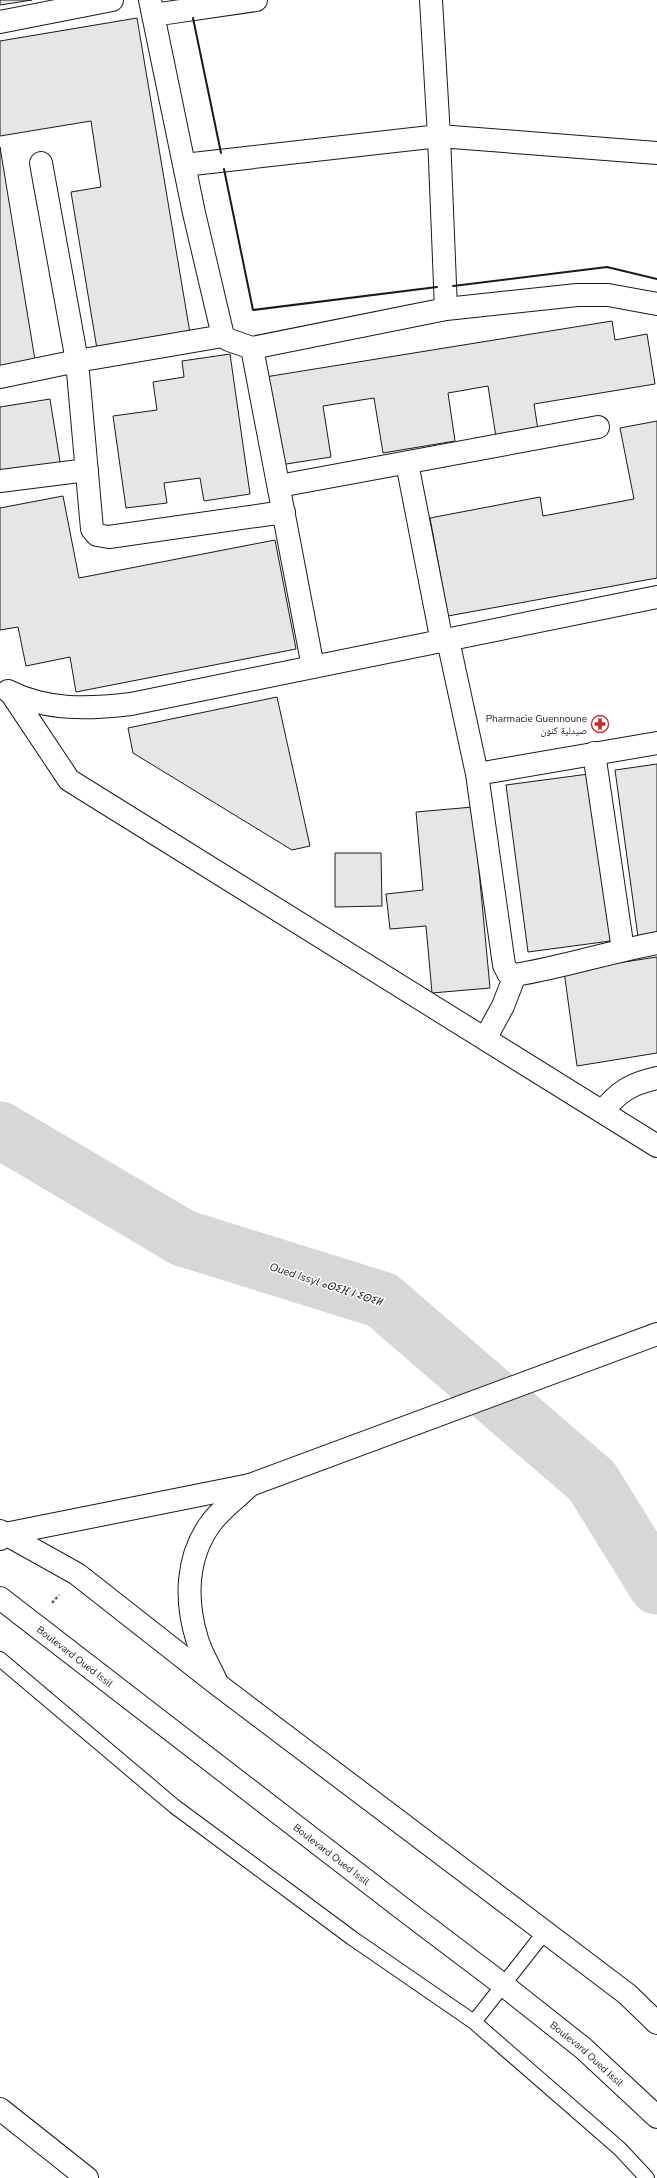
<svg xmlns="http://www.w3.org/2000/svg" width="657" height="2178" font-family="'Nunito Sans','Noto Naskh Arabic','Noto Sans Tifinagh',sans-serif">
	<rect width="100%" height="100%" fill="#fff"/>
	<g fill="none" stroke-linecap="round" stroke-linejoin="round">
		<path stroke="#d7d7d7" stroke-width="57" d="M0,1130L183,1238L382,1300L592,1481L657,1586"/>
	</g>
	<path fill="#e6e6e6" stroke="#1a1a1a" d="M0,0H32L0,5Z
		M137,18L190,333L97,349L71,192L101,187L91,121L0,136V41Z
		M0,147L35,360L0,366Z
		M612,321L615,340L647,334L655,384L534,404L538,430L496,437L488,386L448,393L455,441L383,453L374,398L323,406L331,457L280,465L265,377Z
		M230,354L250,494L204,501L200,478L164,483L167,503L126,508L113,416L157,410L153,382L184,377L182,361Z
		M50,399L61,468L0,477V407Z
		M657,421V578L448,616L430,518L540,497L543,516L634,499L620,428Z
		M63,496L79,578L275,540L296,649L76,692L70,657L26,666L18,627L0,630V508Z
		M277,697L310,846L292,850L133,753L128,728Z
		M657,764V935L638,937L615,770Z
		M596,773L618,940L528,952L506,785Z
		M473,807L490,988L432,993L426,926L390,929L386,894L423,890L416,812Z
		M335,853H381L382,906L335,907Z
		M657,957V1053L577,1066L564,971Z"/>
	<g fill="none" stroke-linecap="round" stroke-linejoin="round">
		<g stroke="#1a1a1a" stroke-width="16">
			<path id="lane" d="M0,1659L174,1806L352,1938L474,2022L620,2149L647,2178
				M474,2022L544,1933"/>
		</g>
		<g stroke="#1a1a1a" stroke-width="24">
			<path id="street" d="M150,0L194,213L223,336L229,340L252,348L446,309L577,295H608L657,304
				M431,0L439,136L446,309
				M153,15L256,0
				M0,22L112,0
				M41,163L77,361L92,529L97,535L109,537L284,512
				M184,165L439,136L657,153
				M252,348L313,667
				M0,377L77,361L223,336
				M407,463L442,642
				M0,481L87,470
				M279,486L598,427
				M448,640L477,774L657,743
				M8,691C47,711 89,709 131,704L657,597
				M11,693L69,780L657,1146
				M594,753L623,950
				M477,774L504,965L508,973L515,975C563,967 609,952 657,943
				M485,1039L503,1006L515,975
				M602,1112C619,1091 631,1084 657,1078
				M0,1539L5,1534L250,1485L657,1334
				M0,2109L87,2178"/>
		</g>
		<g stroke="#1a1a1a" stroke-width="24">
			<g id="primary">
				<path d="M0,1531L77,1574L217,1684L627,1994L657,2023"/>
				<path id="s1" d="M0,1598L403,1909L502,1984L583,2048L657,2117"/>
				<path d="M216,1681C210,1667 201,1653 197,1639C185,1600 186,1557 211,1523C221,1509 238,1497 250,1485"/>
			</g>
		</g>
		<path stroke="#5f5f5f" stroke-width="2.5" stroke-dasharray="3 2" stroke-linecap="butt" d="M52,1603L59,1595"/>
		<use href="#lane" stroke="#fff" stroke-width="14"/>
		<use href="#street" stroke="#fff" stroke-width="22"/>
		<use href="#primary" stroke="#fff" stroke-width="22"/>
		<path stroke="#1a1a1a" stroke-width="2" d="M193,18L221,153
			M224,169L253,310L437,287
			M453,286L607,267L657,279"/>
	</g>
	<defs>
		<g id="pharmacy-ring" transform="scale(0.9)"><circle r="9.5" fill="#fff" stroke="#c62828" stroke-width="1.5"/><path d="M-2-6h4v4h4v4h-4v4h-4v-4h-4v-4h4Z" fill="#c62828"/></g>
	</defs>
	<g fill-rule="evenodd">
		<use href="#pharmacy-ring" x="600" y="724"/>
	</g>
	<g text-anchor="middle" stroke-width="3" stroke-linejoin="round" paint-order="stroke">
		<g font-size="10" fill="#1a1a1a" stroke="#fff" text-anchor="end">
			<text x="587" y="722">Pharmacie Guennoune<tspan x="587" dy="12">صيدلية كنون</tspan></text>
		</g>
		<g font-size="10" fill="#1a1a1a" stroke="#fff">
			<text dy="4" stroke="none"><textPath href="#s1" startOffset="95">Boulevard Oued Issil</textPath></text>
			<text dy="4" stroke="none"><textPath href="#s1" startOffset="419">Boulevard Oued Issil</textPath></text>
			<text dy="4" stroke="none"><textPath href="#s1" startOffset="743">Boulevard Oued Issil</textPath></text>
		</g>
		<g font-size="11" font-style="italic" fill="#1a1a1a" stroke="#fff">
			<text transform="translate(326 1284) rotate(18)" y="4">Oued Issyl ⴰⵙⵉⴼ ⵏ ⵉⵙⵉⵍ</text>
		</g>
	</g>
</svg>
